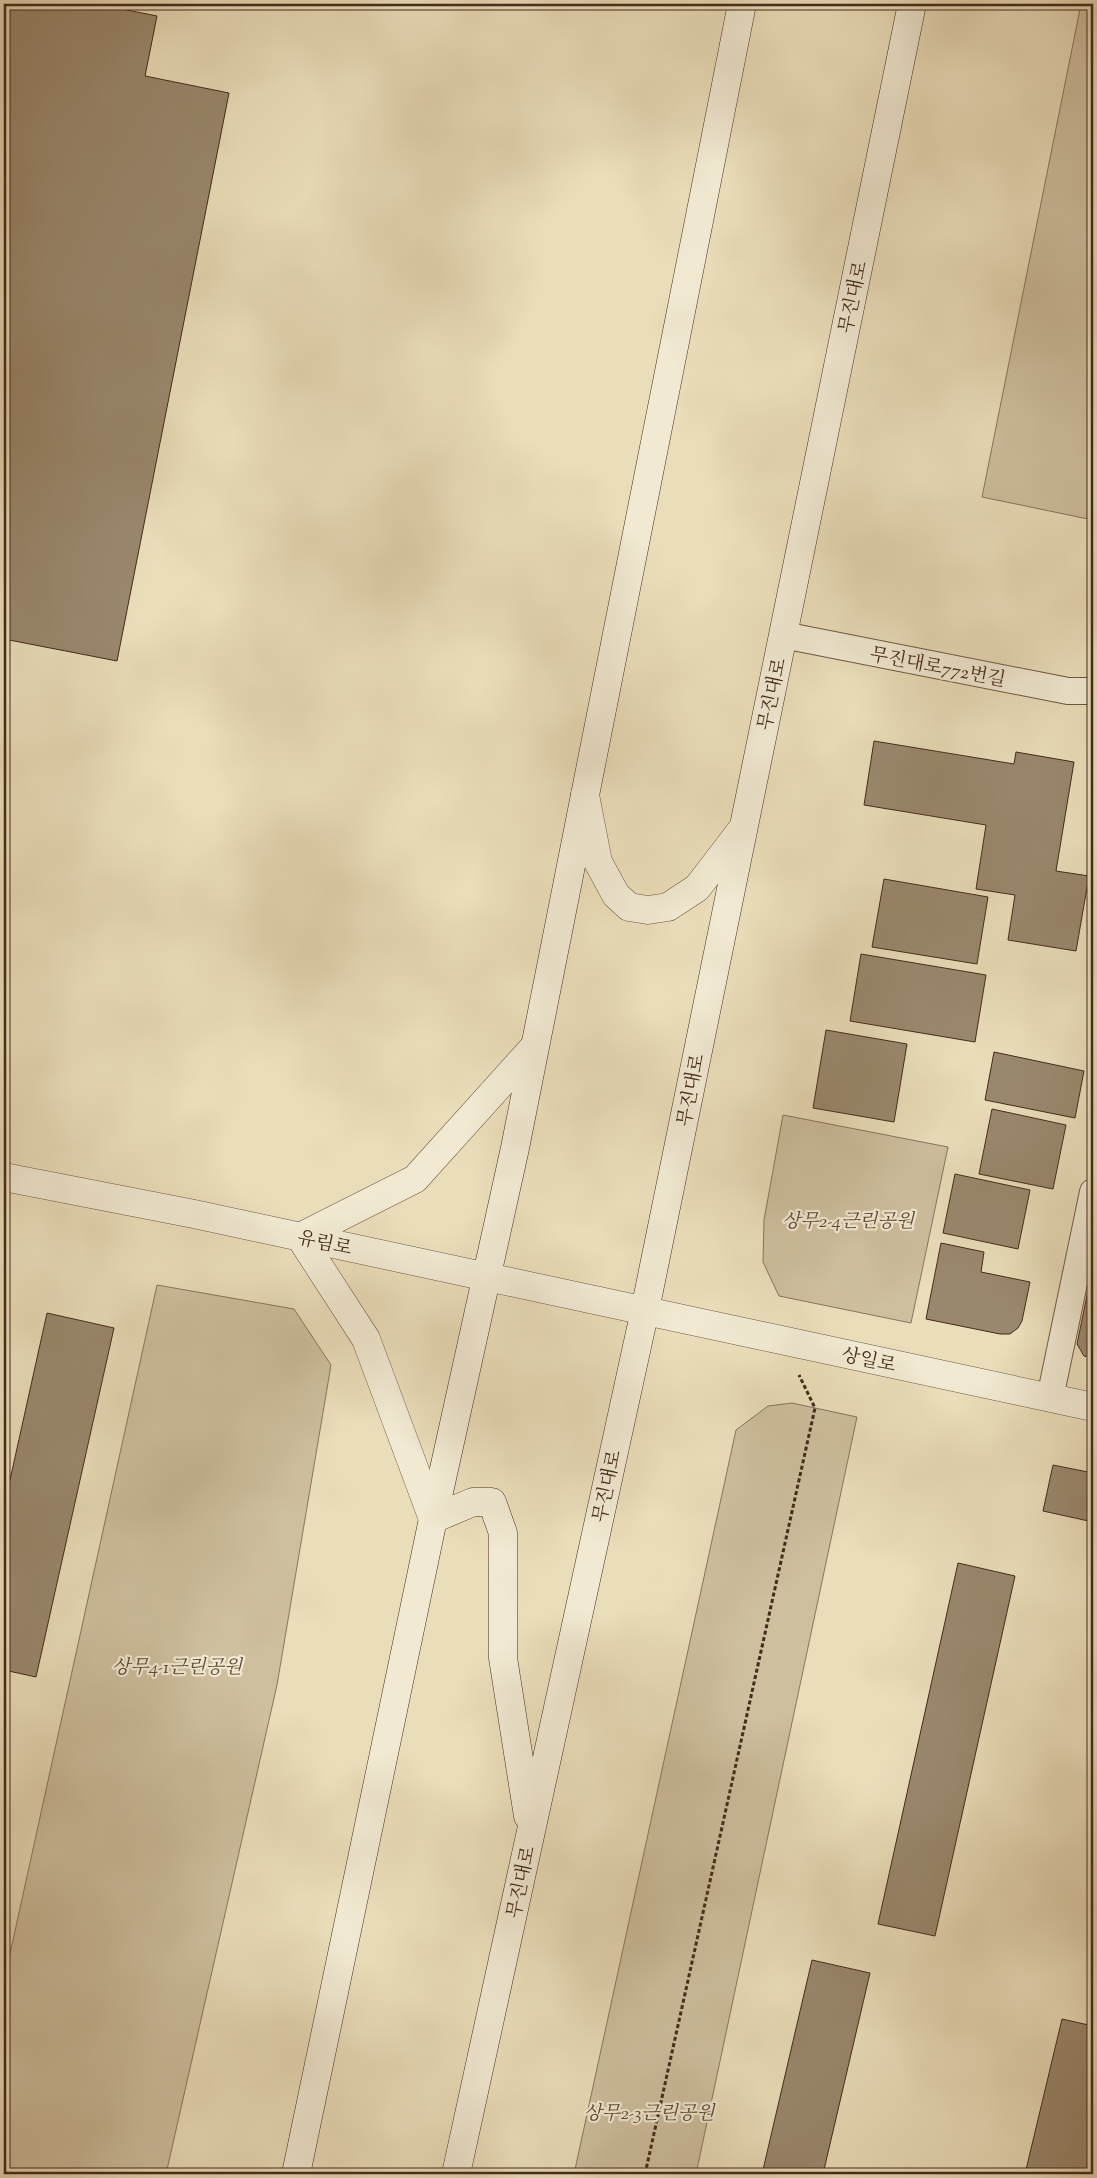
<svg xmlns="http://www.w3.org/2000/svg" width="1097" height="2178" font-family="'Sorts Mill Goudy','Noto Serif KR',serif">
	<rect width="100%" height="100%" fill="#eaddba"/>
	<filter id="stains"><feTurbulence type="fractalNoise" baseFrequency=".004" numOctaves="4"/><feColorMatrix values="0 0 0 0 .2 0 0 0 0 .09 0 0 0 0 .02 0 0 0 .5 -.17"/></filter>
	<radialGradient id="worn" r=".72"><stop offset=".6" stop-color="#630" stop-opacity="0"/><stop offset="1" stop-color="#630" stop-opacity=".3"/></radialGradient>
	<path fill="#cebf9f" stroke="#89755d" d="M1081,4H1093V520L982,497Z
		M783,1115L948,1147L911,1323L779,1296L763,1262L764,1220Z
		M157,1285L294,1309L331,1365L277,1685L166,2174H4V1981Z
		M792,1403L857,1417L696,2174H574L736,1430L768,1406Z"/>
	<path fill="#9a886e" stroke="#442b1b" d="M4,4H97L157,16L145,76L229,93L117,661L4,639Z
		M874,741L1014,764L1016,752L1074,762L1056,871L1089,876L1076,951L1008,940L1015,895L976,889L986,825L864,805Z
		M884,879L988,897L977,964L872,947Z
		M861,954L986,975L975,1042L850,1021Z
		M826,1030L907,1044L894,1122L813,1108Z
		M994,1052L1084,1071L1075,1118L985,1100Z
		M992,1109L1066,1125L1053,1189L979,1174Z
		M955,1174L1030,1190L1018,1249L943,1233Z
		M941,1243L984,1252L981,1272L1030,1282L1022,1321L1018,1328L1010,1334H1000L926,1319Z
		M1091,1276L1093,1277V1358L1084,1356L1077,1344Z
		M47,1313L114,1328L36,1677L4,1670V1507Z
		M1053,1465L1093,1473V1522L1043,1511Z
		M958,1563L1015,1576L935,1936L878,1924Z
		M812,1960L870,1973L823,2174H762Z
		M1062,2019L1093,2026V2147L1087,2174H1025Z"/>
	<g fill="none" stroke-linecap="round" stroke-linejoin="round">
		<g stroke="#6e5843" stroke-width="28">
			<path id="minor" d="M783,635L1068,691H1093
				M1050,1398L1093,1192"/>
		</g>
		<g stroke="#6e5843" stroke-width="29">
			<path id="tertiary" d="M585,795L598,862L616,895L629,907L648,910L668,907L697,888L743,828
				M4,1177L194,1214L1093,1407
				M300,1237L366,1339L433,1519
				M300,1237L415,1179L534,1047"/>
		</g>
		<g stroke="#442b1b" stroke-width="29">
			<path id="secondary" d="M433,1519L473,1502H492L503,1533V1658L528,1816
				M296,2174L433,1519L515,1148L742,4
				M456,2174L645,1310L912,4"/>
		</g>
		<path stroke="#442b1b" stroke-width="3" stroke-dasharray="4 2.5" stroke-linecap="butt" d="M645,2174L815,1408L799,1375"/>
		<use href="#minor" stroke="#f1e9d2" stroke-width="26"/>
		<use href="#tertiary" stroke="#f1e9d2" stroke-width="28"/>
		<use href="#secondary" stroke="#f1e9d2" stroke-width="28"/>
	</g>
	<g text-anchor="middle" stroke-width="4.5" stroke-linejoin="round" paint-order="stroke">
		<g font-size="19" fill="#442b1b" stroke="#f1e9d2">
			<text transform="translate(852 297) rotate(-78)" y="7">무진대로</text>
			<text transform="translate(938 666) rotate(11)" y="7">무진대로772번길</text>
			<text transform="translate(771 694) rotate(-78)" y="7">무진대로</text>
			<text transform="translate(690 1090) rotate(-79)" y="7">무진대로</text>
			<text transform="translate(325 1242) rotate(12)" y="7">유림로</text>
			<text transform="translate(869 1359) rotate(12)" y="7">상일로</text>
			<text transform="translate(606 1486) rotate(-78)" y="7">무진대로</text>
			<text transform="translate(520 1882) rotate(-78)" y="7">무진대로</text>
		</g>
		<g font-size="19" font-style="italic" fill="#604935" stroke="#f1e9d2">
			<text x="848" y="1227">상무2-4근린공원</text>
			<text x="177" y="1673">상무4-1근린공원</text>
			<text x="649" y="2119">상무2-3근린공원</text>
		</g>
	</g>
	<rect width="1097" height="2178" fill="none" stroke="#eaddba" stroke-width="20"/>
	<rect x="5" y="5" width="1087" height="2168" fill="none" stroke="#442b1b" stroke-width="2.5"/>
	<rect x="10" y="10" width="1077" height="2158" fill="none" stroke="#442b1b"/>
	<rect width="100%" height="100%" filter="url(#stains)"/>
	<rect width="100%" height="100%" fill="url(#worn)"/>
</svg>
